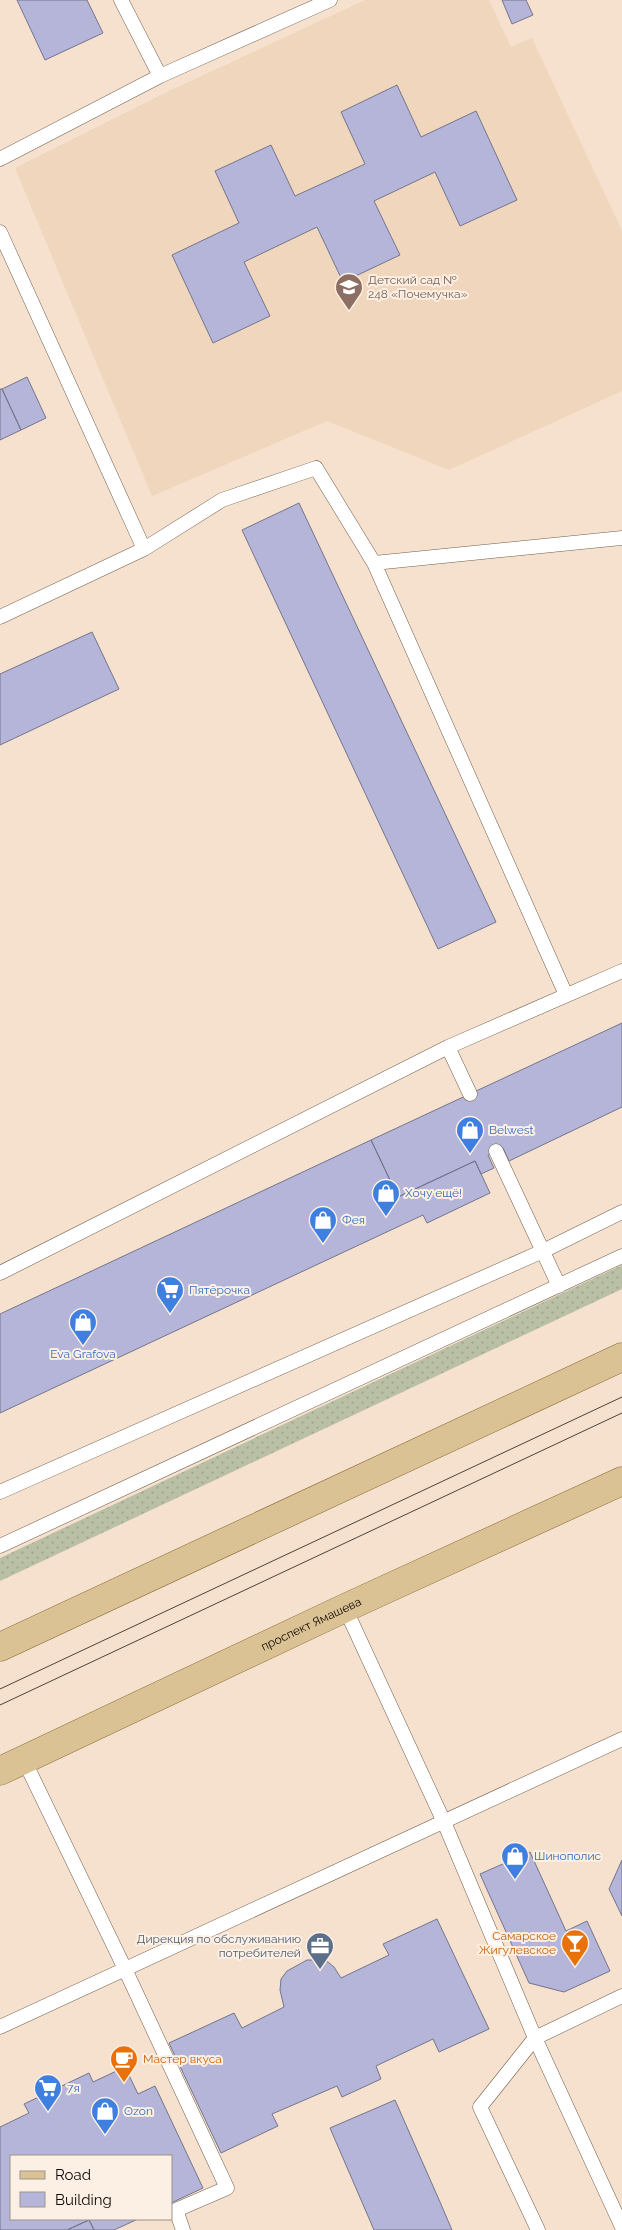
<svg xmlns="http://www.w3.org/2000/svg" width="622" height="2230" font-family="Raleway,sans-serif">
	<defs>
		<pattern id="grass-dots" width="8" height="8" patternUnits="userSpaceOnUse" patternTransform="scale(1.25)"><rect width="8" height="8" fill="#bac0a5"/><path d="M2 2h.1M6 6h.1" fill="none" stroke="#9fa48d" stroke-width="1.8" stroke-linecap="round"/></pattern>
	</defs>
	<rect width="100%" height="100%" fill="#f5e1cd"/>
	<path fill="#f0d6bd" d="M365,0H489L511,47L532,38L622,231V391L449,470L327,421L152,496L15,168L165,93Z"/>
	<path fill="url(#grass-dots)" d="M622,1265V1289L0,1581V1558Z"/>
	<path fill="#b4b5d8" stroke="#74758c" d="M17,0H87L103,33L45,60Z
		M502,0H526L533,15L512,24Z
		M397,85L421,137L476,111L517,200L460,226L435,172L374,201L400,255L343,282L317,227L244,262L270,316L213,343L172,255L239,223L215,171L271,145L295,196L365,164L341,112Z
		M27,377L46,418L21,430L2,389Z
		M0,389H2L21,430L0,440Z
		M299,503L496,922L438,949L242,530Z
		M92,632L119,689L0,745V674Z
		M622,1023V1107L509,1161L503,1148L488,1155L494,1168L481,1174L475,1161L398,1197L371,1140Z
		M371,1140L398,1197L475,1161L490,1193L427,1223L423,1215L0,1413V1314Z
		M530,1852L566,1931L587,1921L610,1971L564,1992L529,1983L480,1874Z
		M622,1860V1916L609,1889Z
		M437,1919L489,2029L439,2052L433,2039L376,2066L381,2079L342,2097L337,2086L272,2114L278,2126L221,2153L169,2043L234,2013L242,2028L284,2007L280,1990L281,1979L287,1971L307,1960H323L328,1962L334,1967L341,1978L389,1955L383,1944Z
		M125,2067L138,2094L155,2086L203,2188L171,2203V2156H11V2219H138L114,2230H94L89,2220L67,2230H0V2127L29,2113L24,2104L89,2073L93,2082Z
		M395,2100L440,2202L452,2230H374L330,2128Z
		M89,2220L94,2230H67Z"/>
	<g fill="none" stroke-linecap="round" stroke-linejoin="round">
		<g stroke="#71604f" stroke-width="15">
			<path id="lane" d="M160,76L330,0
				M0,159L160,76L121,0
				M0,232L144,549
				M374,563L622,538
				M0,617L144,549L222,500L316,468L374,563L566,995
				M448,1047L470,1094
				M496,1151L559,1286
				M0,1273L448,1047L622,971
				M0,1492L543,1251L622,1212
				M0,1546L622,1256
				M345,1608L444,1822L535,2038L622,2227
				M24,1760L125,1969L227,2188L176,2210L183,2230
				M0,2027L622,1739
				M538,2230L480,2107L535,2038L622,1996"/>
		</g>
		<g stroke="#856834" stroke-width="29">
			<g id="primary">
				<path d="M0,1647L622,1357"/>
				<path id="s1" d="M0,1771L345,1608L622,1481"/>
			</g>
		</g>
		<use href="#lane" stroke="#fff" stroke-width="14"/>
		<use href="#primary" stroke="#dbc295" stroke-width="28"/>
		<path stroke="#4e433a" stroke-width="1" d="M0,1689L622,1397
			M0,1705L622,1413"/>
	</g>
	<defs>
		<g id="school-pin" transform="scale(1.4375)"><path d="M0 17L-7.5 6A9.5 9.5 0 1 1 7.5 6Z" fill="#8d6e63" stroke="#fcf0e4"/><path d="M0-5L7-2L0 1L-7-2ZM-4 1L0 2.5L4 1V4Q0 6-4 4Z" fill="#fff"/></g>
		<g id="shop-pin" transform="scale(1.4375)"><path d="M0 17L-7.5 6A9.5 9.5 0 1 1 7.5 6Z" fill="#3f7fe0" stroke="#fcf0e4"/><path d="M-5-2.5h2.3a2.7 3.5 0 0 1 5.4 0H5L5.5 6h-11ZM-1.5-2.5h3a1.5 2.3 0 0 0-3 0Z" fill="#fff"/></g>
		<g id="supermarket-pin" transform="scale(1.4375)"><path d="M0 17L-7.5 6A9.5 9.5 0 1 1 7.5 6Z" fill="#3f7fe0" stroke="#fcf0e4"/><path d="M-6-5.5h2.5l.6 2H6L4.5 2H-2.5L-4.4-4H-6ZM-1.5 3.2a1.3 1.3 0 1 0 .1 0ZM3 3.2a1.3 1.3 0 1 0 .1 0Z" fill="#fff"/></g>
		<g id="bar-pin" transform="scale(1.4375)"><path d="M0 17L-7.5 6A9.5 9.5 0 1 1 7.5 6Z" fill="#e8710a" stroke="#fcf0e4"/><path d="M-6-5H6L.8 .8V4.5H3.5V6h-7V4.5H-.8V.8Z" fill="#fff"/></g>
		<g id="office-pin" transform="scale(1.4375)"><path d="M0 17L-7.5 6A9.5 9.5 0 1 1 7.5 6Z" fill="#5c6f8a" stroke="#fcf0e4"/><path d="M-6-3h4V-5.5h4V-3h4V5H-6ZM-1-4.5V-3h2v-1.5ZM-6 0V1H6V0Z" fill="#fff"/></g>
		<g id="cafe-pin" transform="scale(1.4375)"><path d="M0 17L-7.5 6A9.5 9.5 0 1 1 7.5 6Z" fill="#e8710a" stroke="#fcf0e4"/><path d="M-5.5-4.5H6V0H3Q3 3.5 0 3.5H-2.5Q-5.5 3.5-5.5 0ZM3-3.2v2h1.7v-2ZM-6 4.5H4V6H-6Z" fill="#fff"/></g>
	</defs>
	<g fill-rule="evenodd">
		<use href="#school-pin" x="349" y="287"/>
		<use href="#shop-pin" x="470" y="1130"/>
		<use href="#shop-pin" x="386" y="1193"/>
		<use href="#shop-pin" x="323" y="1220"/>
		<use href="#supermarket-pin" x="170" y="1290"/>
		<use href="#shop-pin" x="83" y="1322"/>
		<use href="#shop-pin" x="515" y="1856"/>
		<use href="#bar-pin" x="575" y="1943"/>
		<use href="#office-pin" x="320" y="1946"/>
		<use href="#cafe-pin" x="124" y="2059"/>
		<use href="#supermarket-pin" x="48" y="2088"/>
		<use href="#shop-pin" x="105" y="2111"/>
	</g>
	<g text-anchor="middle" stroke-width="4" stroke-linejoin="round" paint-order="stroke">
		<g font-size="12" fill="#785e54" stroke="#fcf0e4" text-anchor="start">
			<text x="368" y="284">Детский сад №<tspan x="368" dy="14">248 «Почемучка»</tspan></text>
		</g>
		<g font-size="12" fill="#366cbe" stroke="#fcf0e4" text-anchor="start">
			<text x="489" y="1134">Belwest</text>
			<text x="405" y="1197">Хочу ещё!</text>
			<text x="342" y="1224">Фея</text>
			<text x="189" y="1294">Пятёрочка</text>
			<text x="83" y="1358" text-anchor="middle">Eva Grafova</text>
			<text x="534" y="1860">Шинополис</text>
			<text x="67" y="2092">7я</text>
			<text x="124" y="2115">Ozon</text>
		</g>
		<g font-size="12" fill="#110a05" stroke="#fcf0e4">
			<text dy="4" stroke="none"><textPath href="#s1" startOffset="344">проспект Ямашева</textPath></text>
		</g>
		<g font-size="12" fill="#c56008" stroke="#fcf0e4" text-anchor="end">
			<text x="556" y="1940">Самарское<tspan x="556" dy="14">Жигулевское</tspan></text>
			<text x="143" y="2063" text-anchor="start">Мастер вкуса</text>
		</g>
		<g font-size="12" fill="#4e5e75" stroke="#fcf0e4" text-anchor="end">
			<text x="301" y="1943">Дирекция по обслуживанию<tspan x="301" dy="14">потребителей</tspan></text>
		</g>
	</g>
	<rect x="10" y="2155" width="162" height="65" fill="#fcf0e4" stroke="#9e948b"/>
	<rect x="20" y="2171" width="25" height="8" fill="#dbc295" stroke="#9e948b"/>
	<text x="55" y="2180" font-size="15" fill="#110a05">Road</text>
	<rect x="20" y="2192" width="25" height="15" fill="#b4b5d8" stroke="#9e948b"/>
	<text x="55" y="2205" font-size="15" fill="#110a05">Building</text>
</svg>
